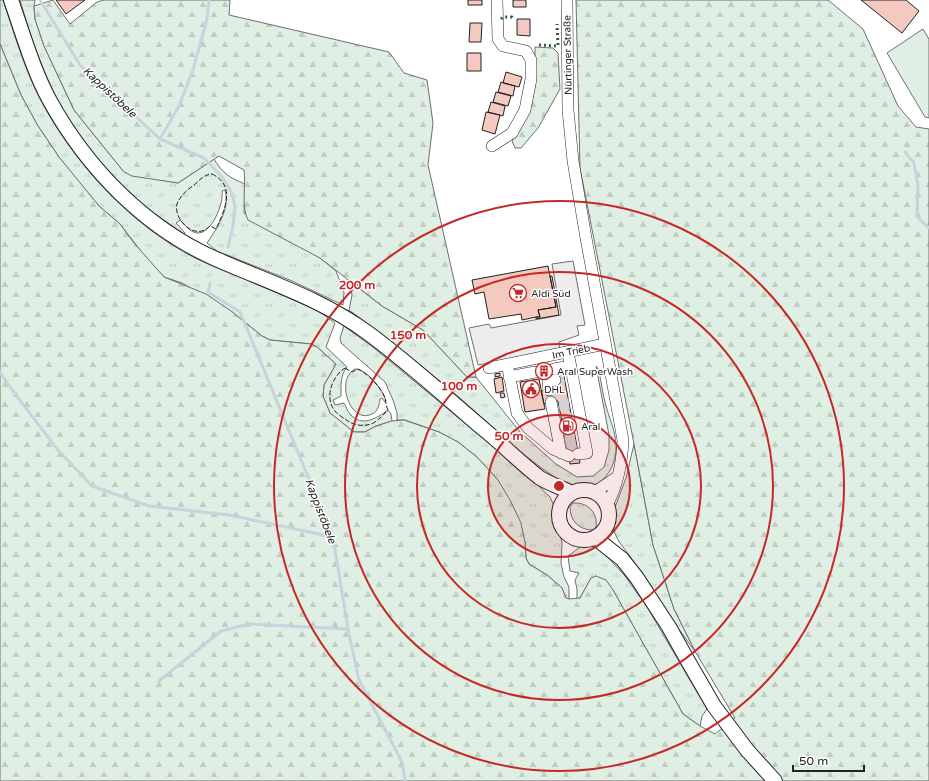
<svg xmlns="http://www.w3.org/2000/svg" width="929" height="781" font-family="'Varela Round',sans-serif">
	<defs>
		<pattern id="grass-tufts" width="24" height="20" patternUnits="userSpaceOnUse"><rect width="24" height="20" fill="#e0efe3"/><path d="M3 7l-1-3M5 7V3M7 7l1-3M15 17l-1-3M17 17v-4M19 17l1-3" fill="none" stroke="#c0cdc2"/></pattern>
		<pattern id="forest-firs" width="22" height="20" patternUnits="userSpaceOnUse"><rect width="22" height="20" fill="#e0efe3"/><path d="M5 1l3.5 6h-7zM16 11l3.5 6h-7z" fill="#c0cdc2"/></pattern>
	</defs>
	<rect width="100%" height="100%" fill="#fff"/>
	<path fill="url(#grass-tufts)" stroke="#6f6f6f" d="M0,0H3C14,33 24,68 40,99C74,163 130,225 195,258C215,268 238,276 259,285C279,293 298,302 317,310L335,323L326,347L347,367C340,376 341,385 341,396L333,400L335,405L344,403C346,406 347,411 350,414C362,428 377,418 388,410L391,414L392,421L376,426L365,432H354L330,413L323,396L324,385L336,364L317,347L311,344L270,340L262,336L231,311L182,283L164,277L147,259L120,224L99,206L78,181L59,157L38,126L21,95L0,44Z
		M20,0H35L34,6L35,19L44,46L74,110L124,172L178,183L214,159C222,173 230,178 245,184L244,213L320,258L336,271L344,292L343,305L292,281L217,251L207,243C218,227 230,209 225,190L222,191C224,203 212,234 197,233C190,232 185,225 180,220L176,223L185,233L184,234C170,224 155,215 142,204C112,180 81,145 63,111C44,76 31,38 20,0Z
		M347,279L382,306L423,330L467,377H476L520,432L556,464L577,477L593,476L604,467L609,450V435L596,366L599,370C601,382 603,395 606,406C610,421 617,434 616,450C614,473 599,491 575,487C568,486 562,481 556,478C516,452 483,417 447,387C415,360 382,335 349,310L352,295Z
		M344,326L374,348L523,471L550,497L554,506L555,524L560,534L562,543L561,563L564,577L569,587V599L566,598L562,588L547,575L529,564L526,558L525,542L498,480L477,457L458,442L439,432L405,420H397V413L393,400L385,382L341,343L340,338Z
		M355,369C367,369 383,390 386,401L385,402L382,398L380,399C379,406 378,411 372,414C350,425 335,379 355,369Z
		M634,444L653,545L674,609L696,653L670,617L650,584L618,540L613,529L615,507L626,478Z
		M573,503C588,502 598,513 596,527L593,530C579,530 570,521 570,507Z
		M587,546L594,547L603,552L625,576L647,607L707,709L702,716L700,726L683,714L613,590L591,578L580,598L577,599V589L575,580L579,573L570,571L568,556L580,547Z"/>
	<path fill="url(#forest-firs)" stroke="#6f6f6f" d="M53,0L70,24L97,2L104,0H230L229,15L389,52L404,73L427,80L433,123L428,165L476,377H467L423,330L382,306L320,258L248,220C241,207 246,185 244,170L219,156L178,183L132,176L124,172L74,110L44,46L35,19L34,6Z
		M576,0H828L863,29L898,106L916,127L929,129V781H0V44L21,95L38,126L59,157L99,206L120,224L134,243L164,277L206,294L231,311L262,336L270,340L311,344L317,347L336,364L324,385L323,396L330,413L354,432H365L376,426L392,421L404,420L439,432L458,442L477,457L498,480L510,500L521,523L525,542L526,558L529,564L547,575L562,588L566,598L569,599L580,598L591,578L596,576L606,580L613,590L683,714L700,726L715,734L735,718L696,653L674,609L653,545L634,444L580,168Z
		M535,47L553,48L558,53L560,89L538,128L521,148H515L512,141L521,128L535,69Z"/>
	<path fill="#e0efe3" stroke="#6f6f6f" d="M923,29L929,39V118L925,117L887,53Z"/>
	<path fill="#ededed" stroke="#6f6f6f" d="M573,261L585,325L577,326L579,335L559,342L560,350L478,365L469,328L489,324L491,328L561,315L552,264Z"/>
	<g fill="none" stroke-linecap="round" stroke-linejoin="round">
		<path stroke="#c7d3dd" stroke-width="3" d="M40,0L80,65L160,139L204,158L222,177L232,193L235,207L233,226L228,247
			M160,139L179,106L193,70L207,19L209,0
			M905,152L914,163L918,185L917,217L929,228
			M210,283L208,292L240,312L333,537L348,629L359,680L402,762L405,781
			M0,372L15,394L58,450L92,486L149,506L229,515L333,537
			M159,681L221,631L249,624L348,629"/>
	</g>
	<path fill="#f3c9c0" stroke="#222" d="M56,0H85L66,14Z
		M468,0H482V5H468Z
		M513,0H526V7H513Z
		M861,0H906L919,11L902,33Z
		M517,19H530V36L517,35Z
		M470,23H482L481,42H469Z
		M467,53H481V71H467Z
		M506,72L522,77L519,87L503,83Z
		M501,82L515,86L513,96L498,92Z
		M496,92L511,96L508,106L493,102Z
		M491,102L505,106L503,116L488,112Z
		M486,112L500,115L495,134L482,130Z
		M548,266L556,307L538,310L540,317H536L522,320L521,314L489,319L484,292L475,294L472,280Z
		M550,276H552L559,315L536,319V317H540L538,310L556,307Z
		M553,365L555,373L535,377L534,368Z
		M500,373V376L495,377V374Z
		M564,376L580,463L570,464L558,401L544,404L541,391L556,388L554,378Z
		M502,377L504,391L496,393L494,379Z
		M539,379L545,409L525,412L520,382Z
		M500,393H504L505,397L501,398Z"/>
	<g fill="none" stroke-linecap="round" stroke-linejoin="round">
		<path stroke="#d3d3d3" stroke-width="11" stroke-dasharray="11 5.5" stroke-linecap="butt" d="M555,380L564,378
			M550,393L566,390
			M559,405L569,404
			M562,419L572,418
			M564,434L574,432
			M566,445L576,443"/>
		<g stroke="#222" stroke-width="12">
			<path id="minor" d="M567,0L568,110L573,161L586,238L623,440C622,463 618,485 607,505
				M492,146L512,133L525,110L531,79V60L526,51L503,46L498,39L497,0
				M568,352L587,453L578,454
				M507,364L517,413L528,428L553,449L569,456
				M489,368L605,344
				M554,369L571,366
				M509,377L535,372
				M549,390L548,382L555,380
				M551,402L561,453
				M595,492L617,477"/>
		</g>
		<g stroke="#222" stroke-width="16">
			<path id="major" d="M11,0C23,34 33,70 50,101C87,168 145,228 216,259C268,282 322,299 368,333C409,363 449,400 487,432C505,447 522,464 540,478C550,484 562,488 572,493
				M559 515a25 25 0 1 1 50 0a25 25 0 1 1-50 0Z
				M597,536L603,544L622,559L637,578L669,627L688,661L714,706L747,750L775,781"/>
		</g>
		<use href="#minor" stroke="#fff" stroke-width="11"/>
		<use href="#major" stroke="#fff" stroke-width="14"/>
		<path stroke="#2f5e38" stroke-width="3" stroke-dasharray="2 3" stroke-linecap="butt" d="M501,19L503,17H512V19
			M539,45L558,46L557,24"/>
		<path stroke="#222" stroke-width="1" stroke-dasharray="5 2" stroke-linecap="butt" d="M212,174C237,186 224,211 216,229L210,226C195,242 173,219 177,204C180,196 187,190 194,185C200,180 203,175 212,174Z
			M345,368L352,372L358,369C368,374 381,387 385,398C386,402 386,406 388,410C383,415 377,422 371,424C361,427 353,425 345,419C342,417 337,414 335,411C324,398 332,376 345,368Z"/>
	</g>
	<circle cx="559" cy="486" r="71" fill="#c62828" fill-opacity=".12"/>
	<g fill="none" stroke="#c62828" stroke-width="2">
		<circle cx="559" cy="486" r="71"/>
		<circle cx="559" cy="486" r="142"/>
		<circle cx="559" cy="486" r="214"/>
		<circle cx="559" cy="486" r="285"/>
	</g>
	<defs>
		<g id="supermarket-ring" transform="scale(0.9)"><circle r="9.5" fill="#fff" stroke="#c62828" stroke-width="1.5"/><path d="M-6-5.5h2.5l.6 2H6L4.5 2H-2.5L-4.4-4H-6ZM-1.5 3.2a1.3 1.3 0 1 0 .1 0ZM3 3.2a1.3 1.3 0 1 0 .1 0Z" fill="#c62828"/></g>
		<g id="building-ring" transform="scale(0.9)"><circle r="9.5" fill="#fff" stroke="#c62828" stroke-width="1.5"/><path d="M-4-6H4V6H1V3H-1V6H-4ZM-2.5-4.3h1.7v1.8h-1.7ZM.8-4.3h1.7v1.8H.8ZM-2.5-1h1.7V.8h-1.7ZM.8-1h1.7V.8H.8Z" fill="#c62828"/></g>
		<g id="civic-ring" transform="scale(0.9)"><circle r="9.5" fill="#fff" stroke="#c62828" stroke-width="1.5"/><path d="M-.6-6.5H3V-4.5H.6V-3L4-1V1h2V6H-6V1h2V-1L-.6-3ZM-1.2 2.5V6h2.4V2.5Z" fill="#c62828"/></g>
		<g id="fuel-ring" transform="scale(0.9)"><circle r="9.5" fill="#fff" stroke="#c62828" stroke-width="1.5"/><path d="M-5.5-6h7V0h2V4h1.3V-2.5L3-4.5l.8-.8L6-3V5H2.5V1h-1V6h-7ZM-4.2-4.7v3.2H.2V-4.7Z" fill="#c62828"/></g>
	</defs>
	<g fill-rule="evenodd">
		<use href="#supermarket-ring" x="518" y="293"/>
		<use href="#building-ring" x="544" y="371"/>
		<use href="#civic-ring" x="531" y="389"/>
		<use href="#fuel-ring" x="568" y="426"/>
	</g>
	<g text-anchor="middle" stroke-width="3" stroke-linejoin="round" paint-order="stroke">
		<g font-size="10" fill="#222" stroke="#fff">
			<text transform="translate(567 55) rotate(-91)" y="4">Nürtinger Straße</text>
			<text transform="translate(571 351) rotate(-12)" y="4">Im Trieb</text>
		</g>
		<g font-size="10" fill="#222" stroke="#fff" text-anchor="start">
			<text x="531" y="297">Aldi Süd</text>
			<text x="557" y="375">Aral SuperWash</text>
			<text x="544" y="393">DHL</text>
			<text x="581" y="430">Aral</text>
		</g>
		<g font-size="11" font-style="italic" fill="#222" stroke="#fff">
			<text transform="translate(110 92) rotate(43)" y="4">Kappistöbele</text>
			<text transform="translate(321 511) rotate(69)" y="4">Kappistöbele</text>
		</g>
	</g>
	<circle cx="559" cy="486" r="6" fill="#c62828" stroke="#fff" stroke-width="2"/>
	<g font-size="12" text-anchor="middle" font-weight="bold" fill="#c62828" stroke="#fff" stroke-width="3" stroke-linejoin="round" paint-order="stroke">
		<text x="357" y="289">200 m</text>
		<text x="408" y="339">150 m</text>
		<text x="459" y="390">100 m</text>
		<text x="509" y="440">50 m</text>
	</g>
	<path d="M793 765v6h71v-6" fill="none" stroke="#222222" stroke-width="2"/>
	<text x="799" y="765" font-size="12" fill="#222222" stroke="#ffffff" stroke-width="3" paint-order="stroke">50 m</text>
</svg>
